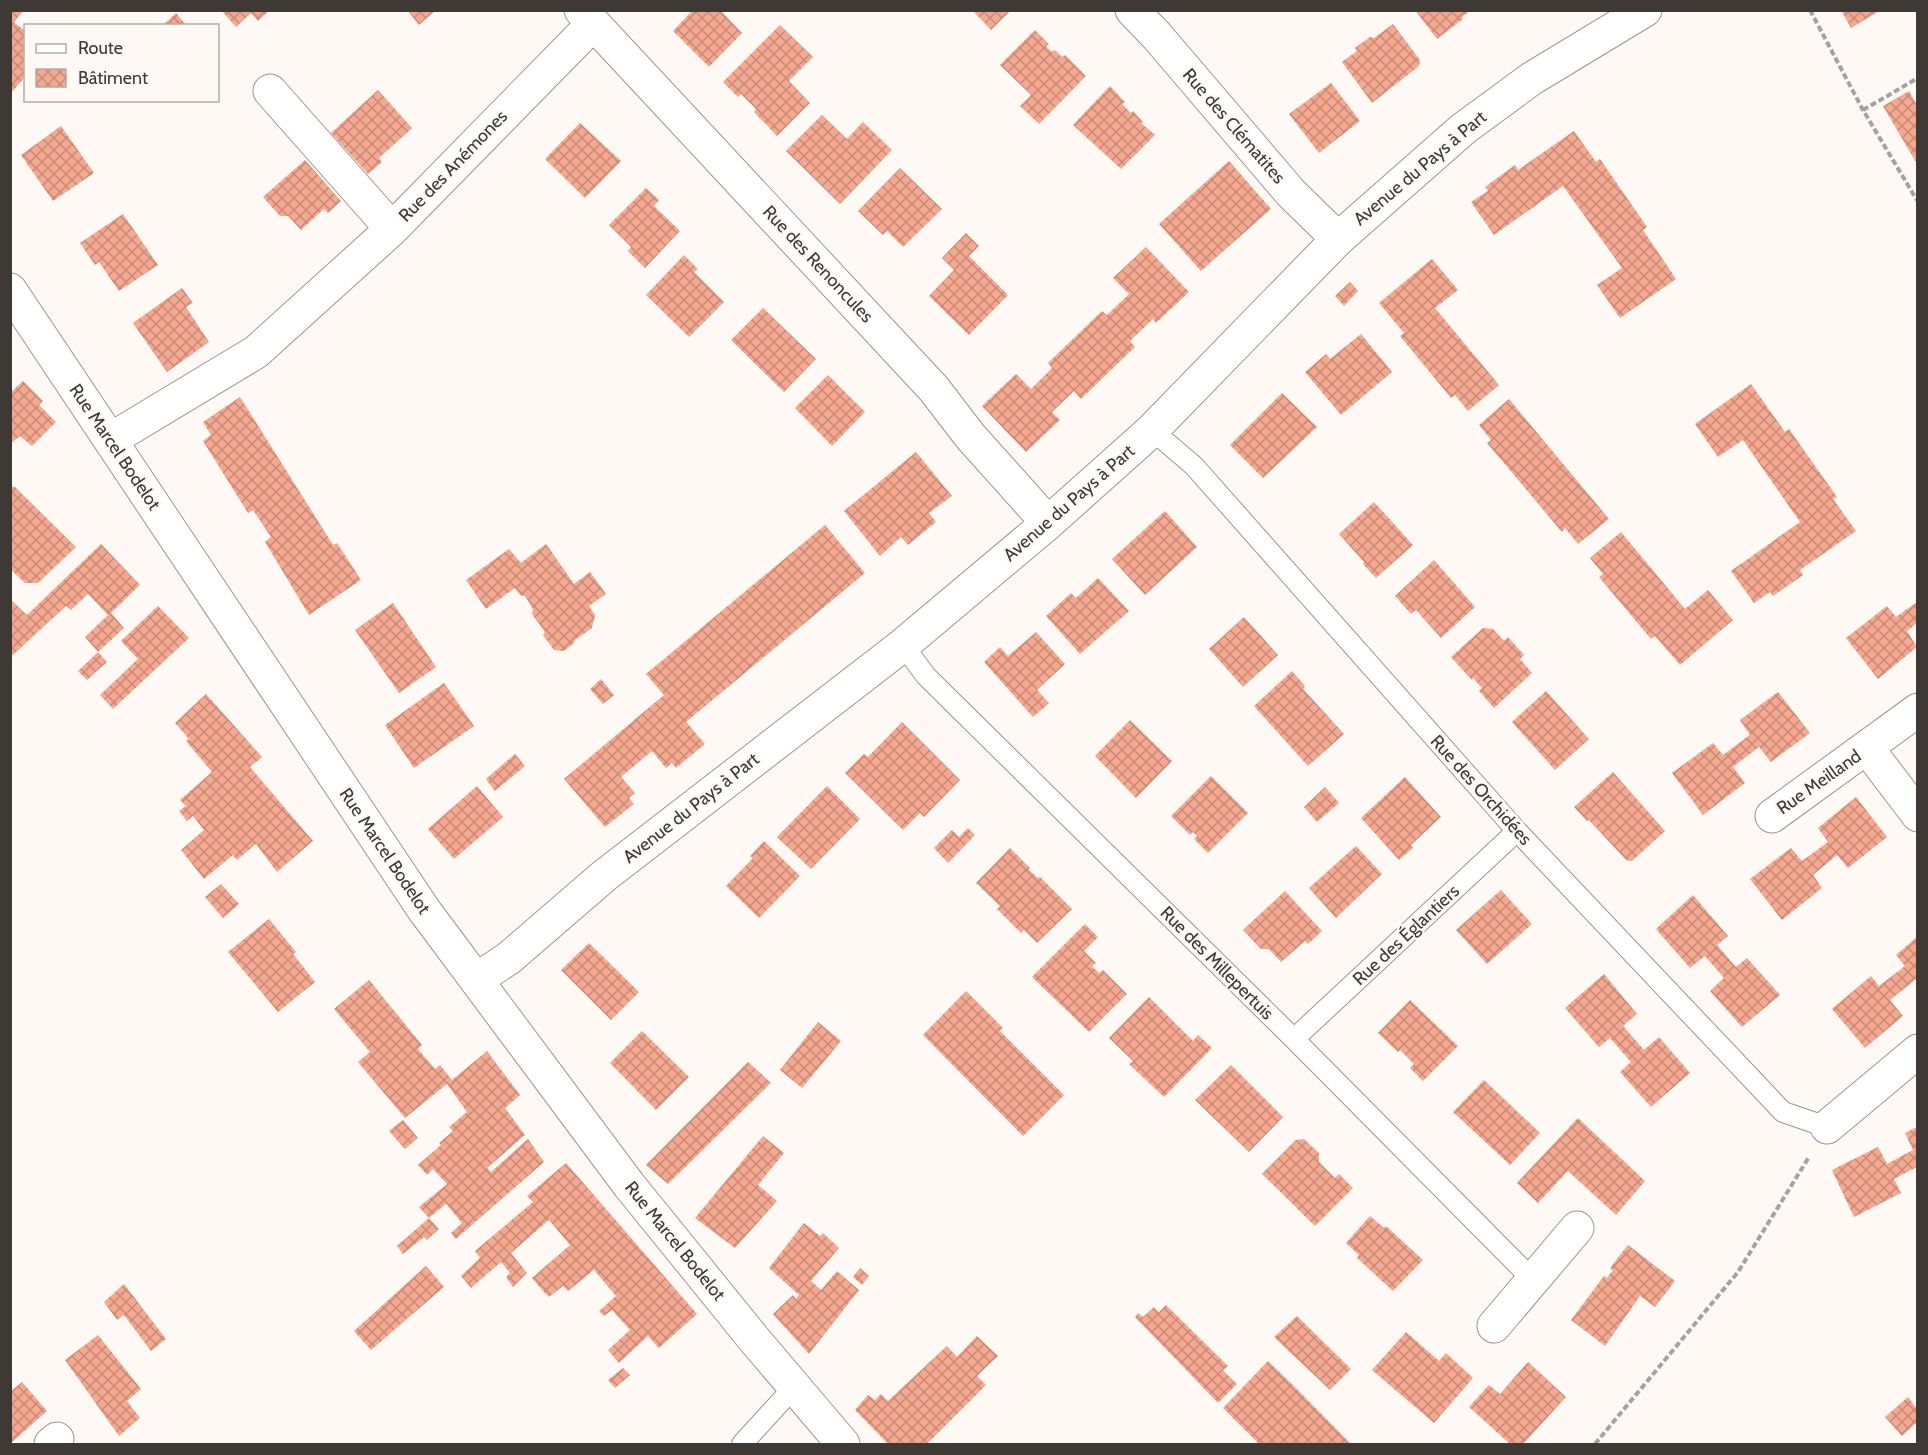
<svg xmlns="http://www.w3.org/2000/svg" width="1928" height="1455" font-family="Cabin,sans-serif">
	<defs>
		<pattern id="building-cross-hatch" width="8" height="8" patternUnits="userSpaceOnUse" patternTransform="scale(1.5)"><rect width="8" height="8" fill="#f4a88f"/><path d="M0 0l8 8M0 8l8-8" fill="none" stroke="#c78a76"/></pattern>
	</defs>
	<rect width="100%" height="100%" fill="#fef9f5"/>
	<path fill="url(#building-cross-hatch)" d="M10,10H24L14,22L26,32V76L10,94Z
		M221,10H270L258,21L251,13L236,27Z
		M407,10H436L419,25Z
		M693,10H720L742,33L709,67L673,31Z
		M972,10H1011L991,30Z
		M1415,10H1471L1462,17L1463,19L1437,39Z
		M1841,10H1881L1851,28Z
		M176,13L187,26H162Z
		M1393,24L1420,60L1419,66L1372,103L1342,62L1357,51L1355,48L1370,37L1374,38Z
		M780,25L813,57L789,81L810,103L777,136L754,112L756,109L741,94L738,97L723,82Z
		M1035,30L1049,44L1046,46L1052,52L1055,50L1062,57L1065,55L1086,76L1039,124L1020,106L1031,95L1000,65Z
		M1331,83L1360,121L1319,153L1289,114Z
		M1110,86L1125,102L1122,104L1131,113L1133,111L1143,122L1141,123L1155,135L1121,169L1073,125Z
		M378,90L412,128L379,158L382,162L368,174L331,133Z
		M1909,91L1917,105V164L1883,106Z
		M822,115L847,139L863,122L892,150L840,204L786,151Z
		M580,123L621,161L585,198L545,159Z
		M61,126L94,173L53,201L21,155Z
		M1574,131L1596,162L1600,159L1647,227L1643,230L1676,279L1620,318L1597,285L1622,268L1563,186L1494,235L1471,202L1488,191L1485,187L1515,165L1518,170Z
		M305,160L341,201L328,213L324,209L301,230L288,216H280L263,197Z
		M1229,161L1271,209L1201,271L1159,224Z
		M900,168L942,209L903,247L887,231L883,235L858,211Z
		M646,188L659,200L654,206L680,231L645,268L628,251L631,247L609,225Z
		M123,214L158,265L119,291L99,262L95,265L80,243Z
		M966,233L979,246L969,256L1008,295L969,335L929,296L954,270L942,258Z
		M1146,247L1189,292L1156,323L1153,319L1130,341L1135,347L1081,399L1074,391L1052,412L1060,420L1026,452L982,406L1016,374L1031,389L1052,368L1048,363L1102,311L1107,315L1129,294L1113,278Z
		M684,255L698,269L694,272L724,302L689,337L646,295Z
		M1432,259L1458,290L1435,308L1499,385L1468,411L1455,395L1451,398L1400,336L1404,333L1379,303Z
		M1350,282L1358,291L1344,306L1335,296Z
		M182,288L193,303L186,307L209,342L167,372L133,323Z
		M763,308L816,359L784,392L731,340Z
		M1361,334L1392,372L1341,415L1305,372L1326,354L1330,359Z
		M828,375L865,412L832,446L795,408Z
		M23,381L43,401L39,405L56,422L32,446L20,436L10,444V393Z
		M1751,384L1785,432L1789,429L1837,497L1833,499L1856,531L1800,570L1803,575L1773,596L1770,592L1754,603L1731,571L1800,522L1743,440L1718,457L1695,424Z
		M1282,393L1317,427L1263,478L1230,445Z
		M240,397L333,545L337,543L361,580L309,615L265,542L271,537L253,510L248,513L203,441L211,435L203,422Z
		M1509,399L1609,519L1578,544L1565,528L1562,532L1487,443L1491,440L1479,425Z
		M916,452L952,496L929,513L936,522L908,545L901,537L880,556L844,511Z
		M14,486L76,547L38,583H25L10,569V489Z
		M1374,502L1413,545L1376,578L1363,564L1364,562L1339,534Z
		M1165,511L1197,547L1145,595L1112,559Z
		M825,525L865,573L686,722L705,744L676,768L672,763L666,768L652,751L621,777L635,793L629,798L634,804L605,827L564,779L664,695L646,674Z
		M1621,532L1685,609L1708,590L1733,620L1680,665L1655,636L1651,639L1599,577L1603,574L1590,558Z
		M101,544L140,585L111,613L124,628L98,652L107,662L87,680L78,671L98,652L85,637L108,615L88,594L71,610L66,606L13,655L10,653V599L27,615Z
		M546,544L574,584L590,572L606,594L589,606L595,615L592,628L575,640L573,644L564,651L554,650L543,635L545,632L532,614L533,609L525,596L520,595L515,588L486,609L466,580L509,549L521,563Z
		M1434,560L1475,607L1441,638L1416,610L1411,614L1395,596Z
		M1098,578L1129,611L1080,654L1046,616L1071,593L1076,598Z
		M1917,602V623L1907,631L1917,647L1878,679L1846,638L1887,606L1896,617Z
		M393,603L436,667L399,693L355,630Z
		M158,606L189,638L113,709L100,695L138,659L121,641Z
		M1244,617L1278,655L1243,687L1209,649Z
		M1483,628L1493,629L1504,641L1508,637L1524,655L1520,659L1532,673L1494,708L1479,691L1482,688L1473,678L1472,680L1451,657Z
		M1036,632L1065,664L1037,690L1049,703L1033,717L984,662L1000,647L1008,656Z
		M1292,671L1305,686L1303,689L1344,734L1308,766L1254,706Z
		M601,679L614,695L603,704L590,689Z
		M444,683L474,726L414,768L385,725Z
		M1546,691L1589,739L1555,770L1512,722Z
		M1778,692L1810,733L1771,762L1759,747L1733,767L1745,783L1703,815L1672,773L1713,743L1723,755L1750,735L1740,720Z
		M206,694L262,757L250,767L313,841L277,872L256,844L237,860L233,855L204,879L181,850L204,830L193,816L187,821L179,811L186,806L180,800L212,772L186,741L189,739L175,723Z
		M1130,720L1172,761L1136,798L1095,756Z
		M902,722L960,780L924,817L920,813L903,830L845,773L864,754L868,757Z
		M515,754L525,766L495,791L486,779Z
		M1613,772L1665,831L1632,861L1626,860L1589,820L1587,821L1574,807Z
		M1211,776L1248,813L1208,853L1194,839L1197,836L1193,832L1190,835L1171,816Z
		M1405,777L1441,817L1411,845L1413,848L1399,860L1361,818Z
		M477,786L503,817L454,859L428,829Z
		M827,786L860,819L811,869L777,837Z
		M1325,787L1339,803L1317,822L1304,807Z
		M1856,797L1887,837L1848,868L1837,855L1813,875L1822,888L1782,920L1750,879L1791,848L1802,861L1828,842L1818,828Z
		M968,828L975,835L948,863L934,848L952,830L959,837Z
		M764,841L800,876L759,918L726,886L753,858L750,856Z
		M1356,846L1382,874L1336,918L1309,888Z
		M1010,848L1030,868L1029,870L1038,878L1040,877L1072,909L1037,943L1024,930L1021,933L997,909L1000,906L976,883Z
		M221,884L239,904L223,918L205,897Z
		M1501,890L1532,924L1487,964L1456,930Z
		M1285,891L1322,931L1308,944L1305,941L1281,962L1269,949H1261L1243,930Z
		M1693,895L1728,936L1717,945L1736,967L1747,958L1780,995L1742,1027L1710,991L1724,978L1705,956L1690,968L1656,929Z
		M269,919L296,952L293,954L315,982L278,1012L228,952Z
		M1085,924L1098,937L1084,951L1096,963L1092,966L1099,973L1103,970L1127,994L1089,1032L1032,977Z
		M1917,937V981L1916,979L1890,1000L1903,1016L1865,1048L1832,1009L1871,976L1879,986L1905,966L1896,955Z
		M589,943L639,992L611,1020L561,970Z
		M1604,974L1637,1014L1623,1026L1644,1050L1659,1037L1690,1073L1651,1107L1620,1072L1631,1062L1610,1038L1599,1047L1565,1008Z
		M369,980L422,1045L418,1049L435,1069L440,1065L452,1080L487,1051L520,1095L505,1108L525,1135L487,1168L491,1172L528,1139L544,1162L456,1239L451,1233L462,1223L446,1204L429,1218L419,1207L447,1184L433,1169L427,1175L418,1165L441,1145L439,1143L453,1131L449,1127L467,1112L447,1084L405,1118L358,1062L370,1052L334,1009Z
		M966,991L1003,1028L1000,1031L1064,1095L1023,1136L923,1035Z
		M1149,997L1193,1041L1198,1035L1212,1048L1164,1097L1129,1064L1133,1061L1109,1038Z
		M1410,1000L1458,1046L1423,1081L1410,1068L1414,1064L1400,1050L1398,1052L1378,1033Z
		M818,1022L841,1041L802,1088L780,1070Z
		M642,1031L689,1077L656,1110L610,1063Z
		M748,1062L771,1083L668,1184L646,1165Z
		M1231,1065L1283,1117L1249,1152L1195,1100Z
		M1484,1080L1540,1133L1510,1165L1453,1112Z
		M1578,1118L1645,1181L1616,1215L1568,1171L1538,1203L1517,1183Z
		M403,1120L418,1138L405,1149L389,1131Z
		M1917,1127V1167L1894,1179L1901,1193L1854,1217L1832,1170L1878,1147L1887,1164L1913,1150L1905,1133Z
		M763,1136L784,1153L758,1185L777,1201L735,1248L695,1218Z
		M1304,1139L1319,1153V1162L1335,1178L1339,1174L1353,1188L1315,1226L1262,1174L1296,1140Z
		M566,1163L697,1314L659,1348L648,1336L619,1363L608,1350L630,1330L612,1310L604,1316L599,1311L616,1296L594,1270L568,1291L563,1286L549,1297L543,1291L532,1278L570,1245L549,1220L511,1253L527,1273L513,1287L506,1277L510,1273L501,1262L471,1288L461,1276L480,1258L475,1251L533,1202L527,1196Z
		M1370,1216L1384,1228L1386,1226L1423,1260L1393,1291L1357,1258L1359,1255L1346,1243Z
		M429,1218L439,1229L427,1240L424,1237L403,1254L397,1246Z
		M804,1223L820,1236L823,1233L839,1248L811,1281L821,1290L837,1271L859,1290L809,1354L773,1314L793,1295L796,1299L799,1295L769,1268Z
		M1628,1245L1675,1281L1655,1307L1640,1296L1605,1346L1571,1320L1604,1276L1607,1278L1613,1270L1610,1268Z
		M426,1266L444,1287L371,1350L354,1331Z
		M860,1268L869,1276L862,1285L853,1277Z
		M124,1284L166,1339L151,1351L124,1315L117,1320L104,1302Z
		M1166,1305L1228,1366L1223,1370L1237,1384L1218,1403L1135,1317L1138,1313L1143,1317L1154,1307L1159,1312Z
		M1297,1316L1351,1369L1330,1390L1274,1337Z
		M1406,1332L1439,1361L1446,1353L1473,1378L1434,1423L1372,1370Z
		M98,1335L141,1389L127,1401L140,1418L119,1436L65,1360Z
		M977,1336L998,1356L977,1376L986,1385L927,1444H888L855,1410L868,1395L875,1400L881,1394L888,1401L947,1346L957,1357Z
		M1268,1361L1291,1383L1351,1444H1259L1223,1408Z
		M1528,1362L1566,1397L1523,1444H1510L1469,1407L1489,1385L1500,1394Z
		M623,1368L630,1375L615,1388L608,1380Z
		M22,1382L47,1411L10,1444V1392Z
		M1908,1397L1917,1409V1422L1902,1436L1885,1417Z"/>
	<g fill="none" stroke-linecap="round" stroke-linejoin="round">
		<g stroke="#a0958c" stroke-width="22">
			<path id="service" d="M1152,430L1194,466L1517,831L1783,1112L1827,1127
				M903,645L926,676L1294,1039L1533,1280
				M1294,1039L1517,831
				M742,1444L795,1386"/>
		</g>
		<g stroke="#a0958c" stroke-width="35">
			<path id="minor" d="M581,10L934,389L970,436L1048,523
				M1132,10L1157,36L1291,193L1338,239
				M270,91L392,229
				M10,290L424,910L629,1185L753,1338L843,1444
				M110,440L256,352L392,229L593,24
				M1867,748L1918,815
				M1772,816L1918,710
				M476,980L509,958L604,876L903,645L1048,523L1152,430L1338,239L1463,129L1531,79L1645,10
				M1827,1127L1918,1051
				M1494,1326L1577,1228
				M51,1444L57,1439"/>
		</g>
		<path stroke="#a7a29e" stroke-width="4" stroke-dasharray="6 3" stroke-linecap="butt" d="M1810,10L1863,110L1918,202
			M1863,110L1918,78
			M1595,1444L1738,1272L1809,1157"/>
		<use href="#service" stroke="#fff" stroke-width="20"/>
		<use href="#minor" stroke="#fff" stroke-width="33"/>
	</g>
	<g text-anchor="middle" stroke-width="5" stroke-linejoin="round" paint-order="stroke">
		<g font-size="18" fill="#3e3935" stroke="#fef9f5">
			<text transform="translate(1234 126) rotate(49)" y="6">Rue des Clématites</text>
			<text transform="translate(453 166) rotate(-46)" y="6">Rue des Anémones</text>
			<text transform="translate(1420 168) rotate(-40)" y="6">Avenue du Pays à Part</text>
			<text transform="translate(818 264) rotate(47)" y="6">Rue des Renoncules</text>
			<text transform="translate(115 447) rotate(56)" y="6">Rue Marcel Bodelot</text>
			<text transform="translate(1069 503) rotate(-41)" y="6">Avenue du Pays à Part</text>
			<text transform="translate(1819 782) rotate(-35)" y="6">Rue Meilland</text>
			<text transform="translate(1481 790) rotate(48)" y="6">Rue des Orchidées</text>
			<text transform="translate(691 808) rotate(-38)" y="6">Avenue du Pays à Part</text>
			<text transform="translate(385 851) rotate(56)" y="6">Rue Marcel Bodelot</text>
			<text transform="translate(1406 935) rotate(-43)" y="6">Rue des Églantiers</text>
			<text transform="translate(1217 963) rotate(45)" y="6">Rue des Millepertuis</text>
			<text transform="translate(675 1241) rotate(51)" y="6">Rue Marcel Bodelot</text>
		</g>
	</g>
	<rect width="1928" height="1455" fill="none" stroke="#3e3935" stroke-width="24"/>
	<rect x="24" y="24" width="195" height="78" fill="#fef9f5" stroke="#b1aca8" stroke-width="1.5"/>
	<rect x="36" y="44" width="30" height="9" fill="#ffffff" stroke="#b1aca8" stroke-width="1.5"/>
	<text x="78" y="54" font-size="18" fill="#3e3935">Route</text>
	<rect x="36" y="69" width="30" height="18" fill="url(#building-cross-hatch)" stroke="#b1aca8" stroke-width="1.5"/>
	<text x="78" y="84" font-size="18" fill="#3e3935">Bâtiment</text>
</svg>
